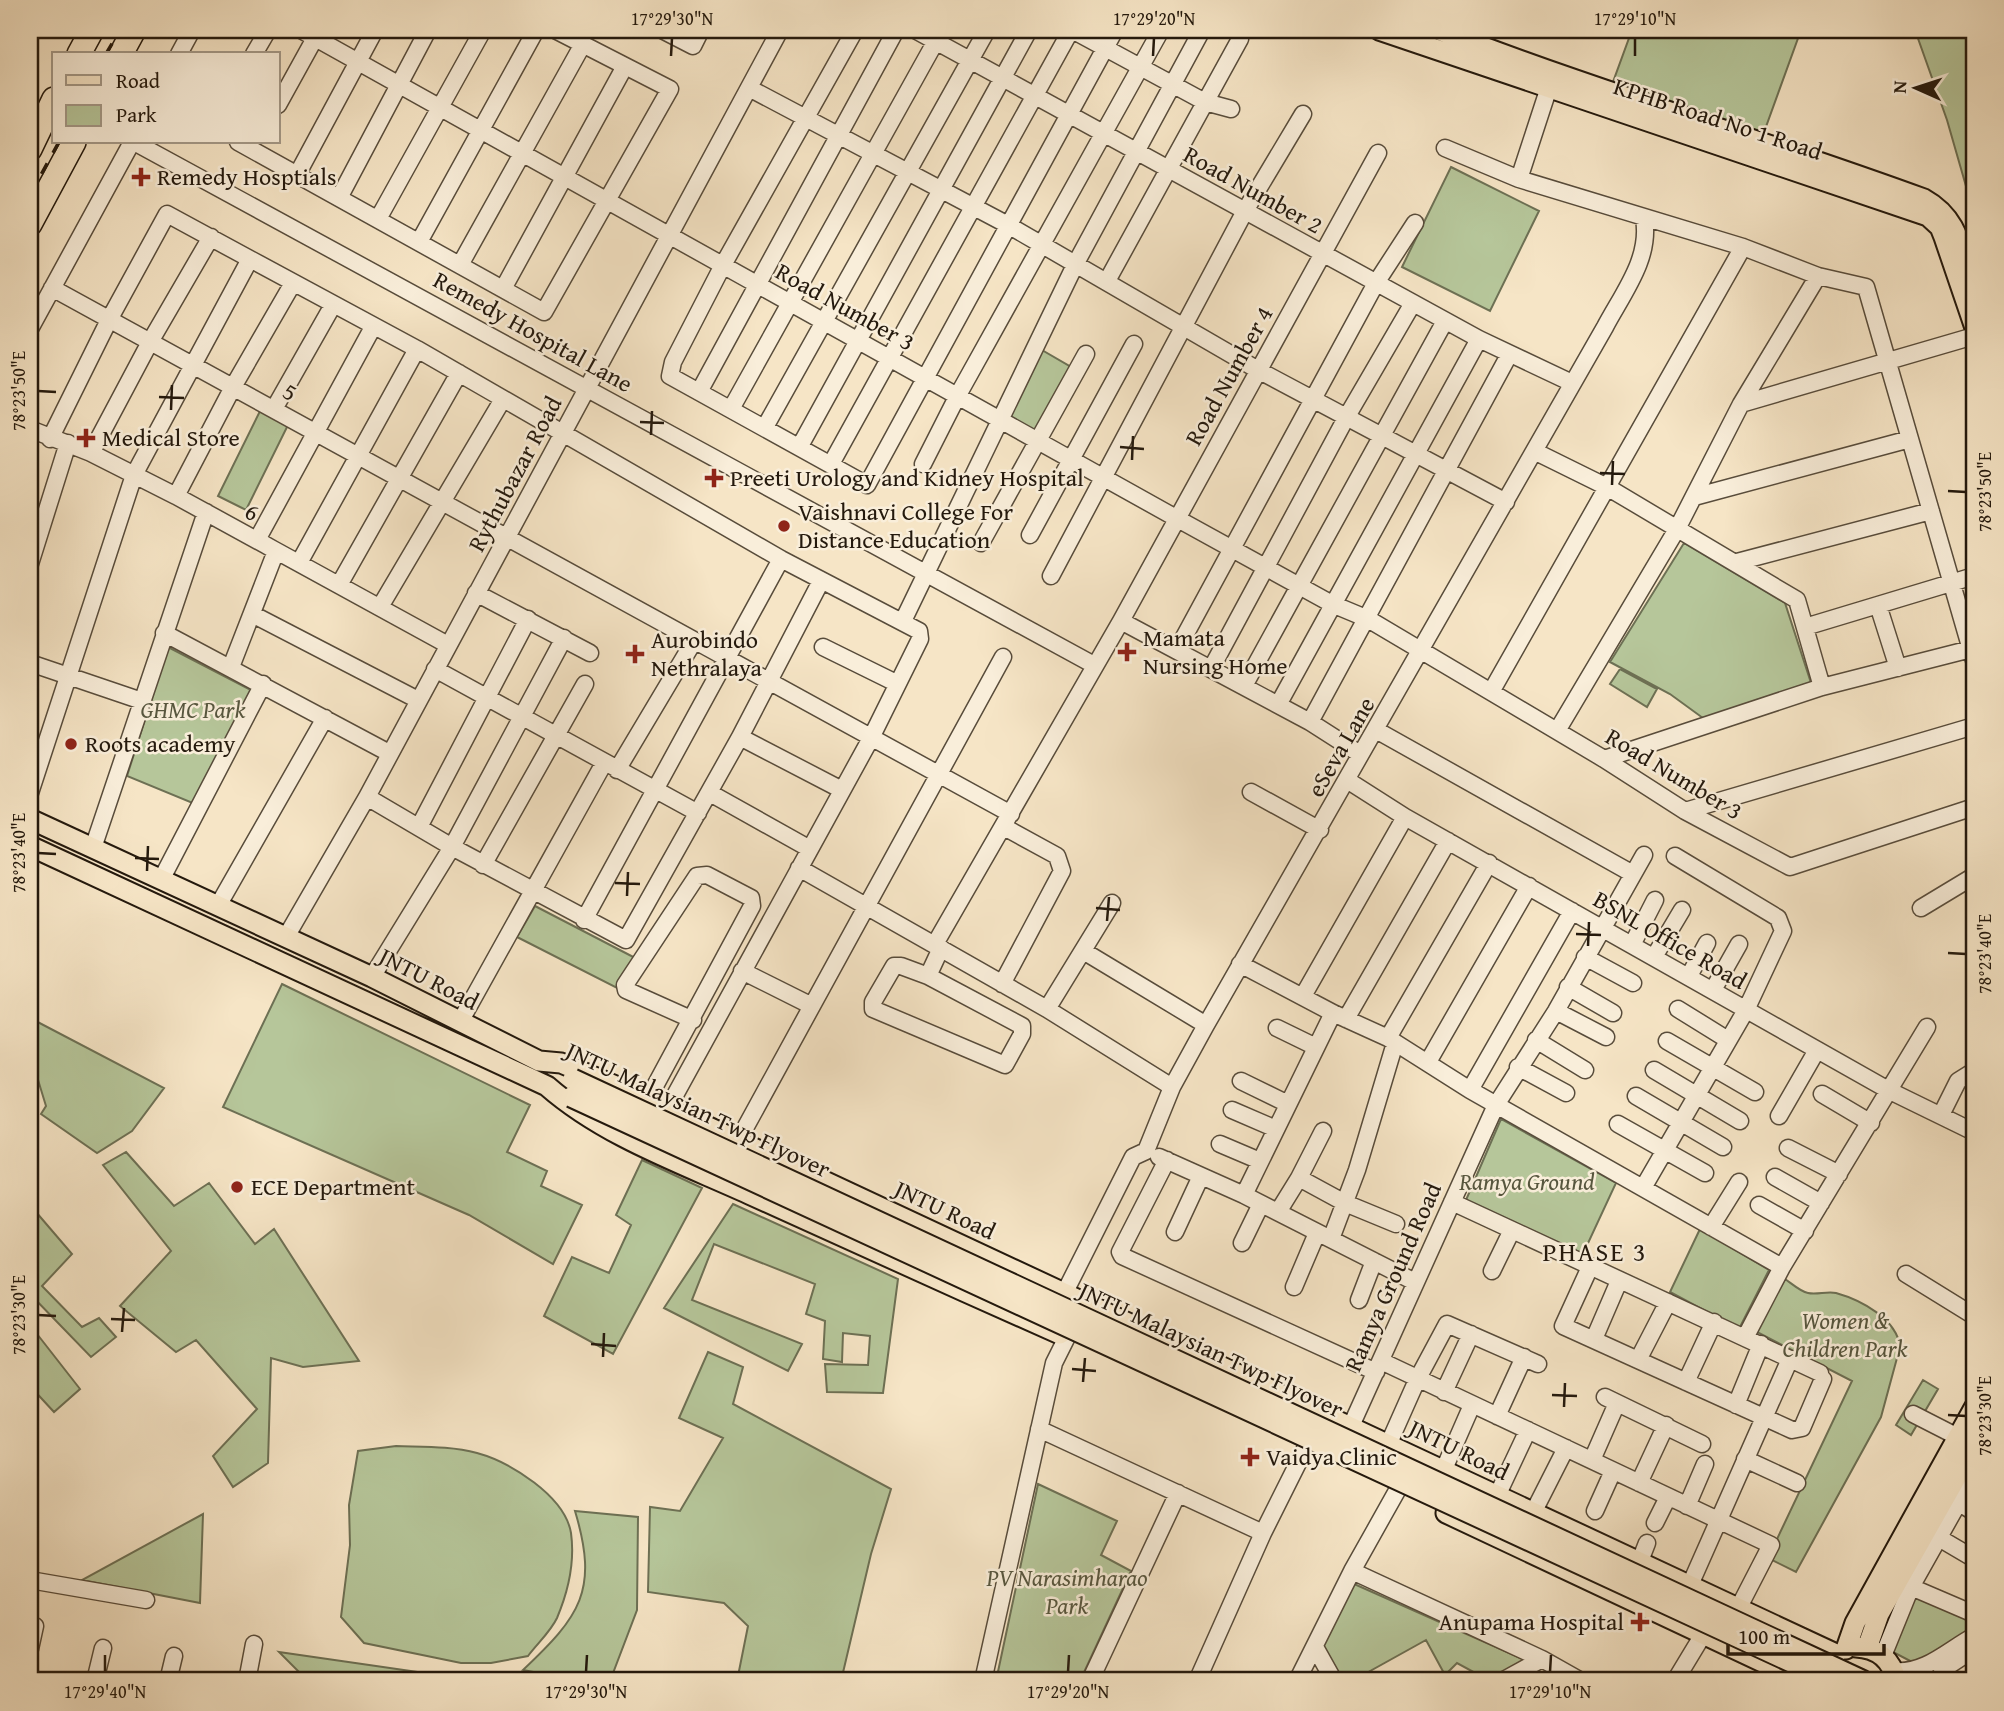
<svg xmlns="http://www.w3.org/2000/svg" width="2004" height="1711" font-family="'Gentium Book Plus',serif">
	<rect width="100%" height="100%" fill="#f6e5c6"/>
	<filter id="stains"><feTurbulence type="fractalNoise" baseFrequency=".00286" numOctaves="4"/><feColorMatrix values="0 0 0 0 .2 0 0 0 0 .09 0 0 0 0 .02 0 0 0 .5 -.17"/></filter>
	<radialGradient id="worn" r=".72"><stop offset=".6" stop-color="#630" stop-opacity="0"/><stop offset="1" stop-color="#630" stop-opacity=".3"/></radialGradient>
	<path fill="#b6c69a" stroke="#6d7054" stroke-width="2" d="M1632,30H1801L1763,135L1613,82Z
		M1915,30H1974V214L1947,120Z
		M1451,167L1539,211L1490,311L1402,267Z
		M1035,346L1071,367L1038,433L1001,413Z
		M262,407L290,421L246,510L218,496Z
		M1684,543L1785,603L1812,686L1707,721L1670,694L1610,662Z
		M168,647L251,690L195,804L127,776Z
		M1620,669L1657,689L1647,707L1610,684Z
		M535,906L641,961L623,991L517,937Z
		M282,984L530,1105L507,1152L547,1171L541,1186L582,1205L553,1264L469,1215L223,1107Z
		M30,1018L164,1088L132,1131L97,1153L41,1114L46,1106L35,1070H30Z
		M1501,1119L1616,1183L1583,1254L1466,1200Z
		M126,1152L174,1206L209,1183L255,1244L274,1229L359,1361L303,1367L271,1358L268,1463L233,1487L213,1456L257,1409L196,1340L176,1352L120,1306L171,1251L103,1165Z
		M642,1160L702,1188L613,1354L544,1316L572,1257L609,1273L631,1225L616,1215Z
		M733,1204L898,1279L883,1393L827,1392L825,1364L868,1365L870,1336L843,1333L842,1362L823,1359L825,1321L806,1314L815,1284L714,1244L692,1300L802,1344L788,1371L664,1308Z
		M30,1205L72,1254L42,1286L82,1327L99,1318L116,1337L91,1357L30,1294Z
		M1700,1229L1769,1270L1739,1329L1670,1292Z
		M1785,1279C1791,1283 1801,1292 1808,1293C1817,1295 1827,1291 1836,1293C1861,1300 1897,1319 1900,1347L1881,1417L1796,1572L1768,1558L1852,1381L1755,1331Z
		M30,1325L80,1389L54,1412L30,1386Z
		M708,1352L743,1367L733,1404L891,1489L871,1554L841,1681H737L748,1626L724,1603L648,1592L650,1507L680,1511L723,1438L679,1418Z
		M1923,1380L1938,1389L1911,1435L1896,1425Z
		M396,1446C423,1447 451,1446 477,1453C510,1462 565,1496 571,1533C575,1562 568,1592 557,1618C551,1631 537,1644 528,1656L491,1663H461L364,1643L341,1617L350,1545L349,1505L358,1451Z
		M1038,1484L1117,1521L1101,1555L1131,1571L1080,1681H996Z
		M575,1511L638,1517L637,1610L610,1681H581L523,1670C580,1616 599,1591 575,1511Z
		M203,1514L200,1603L82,1580Z
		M1352,1583L1525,1660L1490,1681L1457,1663L1445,1675L1426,1640L1352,1681H1340L1321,1646Z
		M1914,1596L1974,1622V1630L1916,1664L1891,1651Z
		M279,1652L480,1681H308Z"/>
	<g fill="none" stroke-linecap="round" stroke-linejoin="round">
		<g stroke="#584c3b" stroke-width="19">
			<path id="minor" d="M301,30L1176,518L1332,604L1368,619L1604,759L1685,811L1790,867L1974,807
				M662,30L693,46L701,30
				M855,30L723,265L673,362L670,376L867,485L1115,30
				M915,30L1479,339L1572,383
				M1072,30L1205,102L1231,109
				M179,54L192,30
				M254,54L268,30
				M1552,78L1519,179L1743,247L1818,276L1866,287L1974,660
				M749,88L1008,225L1258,370L1506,502
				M278,105L315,38
				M134,142L1094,665
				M238,142L544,312L670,89L555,30
				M1445,148L1519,179
				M297,175L375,30
				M339,198L428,30
				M378,219L483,30
				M419,242L536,30
				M250,259L417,349L781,559L919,631L920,639L871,738L668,1108
				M460,265L583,44
				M1107,281L1240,39
				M52,288L1011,814
				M503,289L625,66
				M30,329L132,142
				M699,392L896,30
				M1741,404L1974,336
				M274,409L333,305
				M731,409L942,30
				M765,427L987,30
				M30,429L91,453L176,496L448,645
				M800,446L1029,30
				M1536,452L1607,487L1797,600L1822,687
				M91,453L150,342L211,237
				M831,464L1071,30
				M923,464L958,395L1161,30
				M176,496L233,387L293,283
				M1694,497L1910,439
				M1030,535L1134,344
				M981,543L1086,354
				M1737,562L1931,511
				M299,563L417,349
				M30,564L68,443
				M1051,576L1245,211L1303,114
				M339,585L459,373
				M476,593L590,653
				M1878,605L1898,668
				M380,607L503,399
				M252,614L418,700
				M903,621L1076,263L1202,30
				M1121,621L1310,722L1360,754
				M1805,627L1974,576
				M164,633L389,753
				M823,647L896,683
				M1177,650L1376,283L1415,223
				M30,663L142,701
				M231,667L276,551L257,540L373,327
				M435,669L698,813
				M1211,669L1346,418L1413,303
				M1244,686L1445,321
				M1491,692L1743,247
				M1278,705L1479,339
				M1310,722L1509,355
				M1376,730L1633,874
				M1557,731L1677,529L1741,404L1818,276
				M740,737L842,790
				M1604,759L1822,687L1971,649
				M617,770L694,641
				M1347,780L1405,817L1890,1091L1974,1132
				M1251,792L1320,830
				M30,793L134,475L250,259L167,214L109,320L50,439
				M710,793L810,849
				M367,797L452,847L626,940L740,737L821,581
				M1685,811L1974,726
				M419,827L528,619
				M93,848L206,512
				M483,865L585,684
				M799,868L1047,1009L1172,1087
				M161,880L263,684
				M219,904L325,718
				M1921,908L1974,876
				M584,920L781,559
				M286,937L367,797L780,30
				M935,944L1121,621L1378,153
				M1632,945L1655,900
				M1085,952L1206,1025
				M1585,957L1633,983
				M1654,957L1682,910
				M1240,964L1333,1013L1388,1038L1470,1090L1782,1267
				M742,971L812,1006
				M928,976L901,966H894L873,1002V1009L1005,1065L1022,1034V1026L928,976L941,948
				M1689,976L1707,943
				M372,977L452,847L564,638
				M1002,984L1062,871L1057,856L1004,827
				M1568,987L1613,1013
				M1713,990L1739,944
				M1303,996L1405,817
				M1047,1009L1112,903
				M1678,1009L1728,1040
				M1556,1011L1606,1037
				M1346,1019L1448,841
				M460,1022L604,763
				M1277,1028L1316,1047
				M1388,1038L1489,863
				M1536,1040L1585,1070
				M1667,1041L1755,1092
				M1428,1062L1529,886
				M1518,1067L1566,1093
				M1654,1070L1740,1121
				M1241,1081L1288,1104
				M1470,1090L1572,911
				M1822,1094L1871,1123
				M1636,1096L1723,1147
				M648,1099L752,906L751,898L707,875L697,876L625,985L626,990L693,1020
				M1232,1110L1276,1129
				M1941,1115L1958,1081L1974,1071
				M1779,1116L1817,1050
				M1618,1124L1705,1173
				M738,1141L1003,657
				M1220,1144L1260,1161
				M1788,1148L1839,1174
				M1159,1157L1244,1195L1415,1282
				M1167,1160L1120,1252L1122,1256L1376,1372
				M1775,1177L1821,1203
				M1299,1178L1323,1131
				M1643,1188L1746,1010L1783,931L1778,918L1675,856
				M1244,1195L1333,1013
				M1452,1202L1790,1359L1690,1585
				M1759,1205L1805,1231
				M1278,1212L1299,1178L1345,1203L1396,1224
				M1711,1227L1739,1182
				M1175,1232L1201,1176
				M1331,1239L1357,1170L1395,1043
				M1242,1243L1261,1204
				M1590,1267L1563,1326L1792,1430L1802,1428L1823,1379
				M1492,1271L1512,1230
				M1906,1274L1974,1316
				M1294,1287L1317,1233
				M1065,1292L1133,1157L1146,1151L1172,1087L1206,1025L1605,327C1623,293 1651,258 1644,219
				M1359,1300L1374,1261
				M1746,1336L1782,1267L1927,1027
				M1594,1339L1619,1281
				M1790,1359L1820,1373
				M1638,1360L1668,1302
				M1381,1361L1771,1545L1738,1609
				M1686,1382L1714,1322
				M1444,1392L1471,1334
				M1605,1397L1702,1444
				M1736,1405L1761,1344
				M1913,1414L1958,1437
				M1497,1416L1524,1357
				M1351,1426L1496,1105L1556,1011L1644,855
				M1039,1429L1263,1533
				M1389,1443L1417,1380L1447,1324L1538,1364
				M1745,1459L1797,1483
				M1592,1460L1617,1403
				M1444,1469L1472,1405
				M1639,1483L1666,1425
				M1398,1489L1352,1571L1542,1659L1502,1681
				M1497,1496L1528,1430
				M1959,1503L1974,1512
				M1687,1506L1705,1464
				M1595,1511L1613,1471
				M1533,1513L1566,1448
				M1655,1523L1668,1497
				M1939,1538L1973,1558
				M1640,1561L1647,1543
				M30,1580L146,1600
				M1911,1587L1974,1614
				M1315,1647L1334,1681
				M30,1649L35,1626
				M1883,1656L1911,1587L1974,1475
				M1542,1659L1581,1681
				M1894,1671C1925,1674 1948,1650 1974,1636
				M95,1681L103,1648
				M168,1681L174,1656
				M247,1681L254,1644
				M983,1681L1054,1363L1067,1337
				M1090,1681L1178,1493
				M1197,1681L1263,1533L1307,1445
				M1297,1681L1352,1571
				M1675,1681L1704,1633
				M1937,1681L1945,1668L1974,1649
				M1974,1681V1676"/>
		</g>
		<g stroke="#24190d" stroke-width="23">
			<path id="major" d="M1379,30L1928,216L1940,227L1944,237L1974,325
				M1439,30C1598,92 1763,140 1924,199C1953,215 1959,239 1968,269
				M30,819L372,977L539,1061L561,1063L668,1108L1836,1654
				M30,846L547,1086C604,1136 681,1163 749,1194C852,1241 956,1288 1060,1334
				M1446,1513L1803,1681
				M1856,1647C1877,1648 1892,1659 1896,1681
				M1867,1648L1879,1614L1974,1446
				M1846,1649L1855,1623L1974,1408"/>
		</g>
		<g stroke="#24190d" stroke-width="26">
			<path id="highway" d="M79,54L92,30
				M121,54L134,30
				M30,149L54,99
				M30,224L74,142"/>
		</g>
		<use href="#minor" stroke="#f9eeda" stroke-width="16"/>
		<use href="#major" stroke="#f6e5c6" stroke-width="19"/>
		<use href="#highway" stroke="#f6e5c6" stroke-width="23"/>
		<path stroke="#24190d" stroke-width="3.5" stroke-dasharray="12 12" stroke-linecap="butt" d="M106,54L120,30
			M30,195L59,142"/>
		<g stroke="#24190d" stroke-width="23" stroke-linecap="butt">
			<path id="major-bridge" d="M573,1079L1864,1681
				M571,1097L1832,1681"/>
		</g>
		<use href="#major-bridge" stroke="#f6e5c6" stroke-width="19"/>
	</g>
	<path fill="none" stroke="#24190d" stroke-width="2.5" d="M671,56L672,38M1153,56L1154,38M1635,56V38M38,391L56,392M159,397L184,398M171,410L172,385M640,422L664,423M651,435L652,411M1120,447L1144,449M1132,460L1133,436M1600,473L1625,474M1612,485L1613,461M1948,491L1966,492M38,853L56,854M135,858L159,859M147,871L148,846M615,883L640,884M627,896L628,872M1096,908L1120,910M1107,921L1109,897M1576,934L1601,935M1588,946L1589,922M1948,953L1966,954M38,1315L56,1316M111,1319L135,1320M122,1332L124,1308M591,1344L616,1346M603,1357L604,1333M1072,1369L1096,1371M1083,1382L1085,1358M1552,1395L1577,1396M1564,1407L1565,1383M1948,1415L1966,1416M105,1672V1655M586,1672L587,1655M1068,1672L1069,1655M1550,1672L1551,1655"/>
	<g fill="#8f2418" stroke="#f9eeda" stroke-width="2.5">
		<path d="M137.5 166.5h7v7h7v7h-7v7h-7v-7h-7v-7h7z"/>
		<path d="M82.5 427.5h7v7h7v7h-7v7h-7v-7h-7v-7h7z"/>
		<path d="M710.5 467.5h7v7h7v7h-7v7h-7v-7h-7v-7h7z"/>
		<circle cx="784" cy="526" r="7"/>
		<path d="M1123.5 641.5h7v7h7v7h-7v7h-7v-7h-7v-7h7z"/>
		<path d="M631.5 643.5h7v7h7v7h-7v7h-7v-7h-7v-7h7z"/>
		<circle cx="71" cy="744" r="7"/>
		<circle cx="237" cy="1187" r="7"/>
		<path d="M1246.5 1446.5h7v7h7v7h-7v7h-7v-7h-7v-7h7z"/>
		<path d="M1636.5 1611.5h7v7h7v7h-7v7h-7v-7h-7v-7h7z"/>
	</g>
	<g text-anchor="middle" stroke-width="5" stroke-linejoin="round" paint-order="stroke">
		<g font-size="24" fill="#24190d" stroke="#f9eeda">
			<text transform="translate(1718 119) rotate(18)" y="8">KPHB Road No 1 Road</text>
			<text transform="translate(1253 190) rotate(29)" y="8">Road Number 2</text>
			<text transform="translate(845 307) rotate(29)" y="8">Road Number 3</text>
			<text transform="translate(533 332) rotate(29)" y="8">Remedy Hospital Lane</text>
			<text transform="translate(1229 376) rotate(-61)" y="8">Road Number 4</text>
			<text transform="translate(290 392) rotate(30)" y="8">5</text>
			<text transform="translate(515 474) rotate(-62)" y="8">Rythubazar Road</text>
			<text transform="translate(252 512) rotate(29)" y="8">6</text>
			<text transform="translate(1341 747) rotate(-60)" y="8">eSeva Lane</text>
			<text transform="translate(1674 774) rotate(31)" y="8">Road Number 3</text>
			<text transform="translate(1670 940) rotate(30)" y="8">BSNL Office Road</text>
			<text transform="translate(429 979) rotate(27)" y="8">JNTU Road</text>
			<text transform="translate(698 1110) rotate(25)" y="8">JNTU Malaysian Twp Flyover</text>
			<text transform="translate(945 1210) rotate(25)" y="8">JNTU Road</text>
			<text transform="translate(1393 1277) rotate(-66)" y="8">Ramya Ground Road</text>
			<text transform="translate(1211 1350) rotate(25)" y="8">JNTU Malaysian Twp Flyover</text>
			<text transform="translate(1459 1450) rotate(26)" y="8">JNTU Road</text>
		</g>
		<g font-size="24" fill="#24190d" stroke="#f9eeda" text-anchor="start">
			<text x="157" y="185">Remedy Hosptials</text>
			<text x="102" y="446">Medical Store</text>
			<text x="730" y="486">Preeti Urology and Kidney Hospital</text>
			<text x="798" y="520">Vaishnavi College For<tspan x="798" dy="28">Distance Education</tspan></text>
			<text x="1143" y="646">Mamata<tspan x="1143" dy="28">Nursing Home</tspan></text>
			<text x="651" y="648">Aurobindo<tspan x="651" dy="28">Nethralaya</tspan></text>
			<text x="85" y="752">Roots academy</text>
			<text x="251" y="1195">ECE Department</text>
			<text x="1266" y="1465">Vaidya Clinic</text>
			<text x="1624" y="1630" text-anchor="end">Anupama Hospital</text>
		</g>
		<g font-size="24" font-style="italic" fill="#57563e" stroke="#f9eeda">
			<text x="193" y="718">GHMC Park</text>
			<text x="1527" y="1190">Ramya Ground</text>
			<text x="1845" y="1329">Women &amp;<tspan x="1845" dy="28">Children Park</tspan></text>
			<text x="1067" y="1586">PV Narasimharao<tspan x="1067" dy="28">Park</tspan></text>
		</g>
		<g font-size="26" letter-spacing="2" fill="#24190d" stroke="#f9eeda">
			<text x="1595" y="1261">PHASE 3</text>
		</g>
	</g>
	<rect width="2004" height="1711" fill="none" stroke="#f6e5c6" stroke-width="77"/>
	<rect x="52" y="52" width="228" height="91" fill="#f9eeda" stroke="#a49988" stroke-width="2"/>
	<rect x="66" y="75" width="35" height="10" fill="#f6e5c6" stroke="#a49988" stroke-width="2"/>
	<text x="116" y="88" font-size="21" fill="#24190d">Road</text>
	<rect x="66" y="105" width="35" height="21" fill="#b6c69a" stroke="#a49988" stroke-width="2"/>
	<text x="116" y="122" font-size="21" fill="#24190d">Park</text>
	<g transform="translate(1916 88) rotate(273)" stroke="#f9eeda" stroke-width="5" paint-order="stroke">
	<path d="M0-5L12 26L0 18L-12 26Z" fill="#24190d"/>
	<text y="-10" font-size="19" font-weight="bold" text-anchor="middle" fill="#24190d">N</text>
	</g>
	<path d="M1728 1644v10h156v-10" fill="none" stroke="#24190d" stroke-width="3.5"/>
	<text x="1738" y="1644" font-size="21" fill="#24190d" stroke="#f9eeda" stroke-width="5" paint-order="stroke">100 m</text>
	<rect x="38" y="38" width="1928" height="1634" fill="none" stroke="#24190d" stroke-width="2.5"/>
	<g font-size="18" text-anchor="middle" fill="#24190d">
		<text x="672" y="25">17°29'30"N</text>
		<text x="1154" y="25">17°29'20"N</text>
		<text x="1635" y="25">17°29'10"N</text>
		<text transform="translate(19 391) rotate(-90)" y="6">78°23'50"E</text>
		<text transform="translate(1985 492) rotate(-90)" y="6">78°23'50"E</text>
		<text transform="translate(19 853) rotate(-90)" y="6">78°23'40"E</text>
		<text transform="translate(1985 954) rotate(-90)" y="6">78°23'40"E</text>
		<text transform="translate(19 1315) rotate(-90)" y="6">78°23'30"E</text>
		<text transform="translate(1985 1416) rotate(-90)" y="6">78°23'30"E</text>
		<text x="105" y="1698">17°29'40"N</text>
		<text x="586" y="1698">17°29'30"N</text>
		<text x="1068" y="1698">17°29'20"N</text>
		<text x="1550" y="1698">17°29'10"N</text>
	</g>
	<rect width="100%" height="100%" filter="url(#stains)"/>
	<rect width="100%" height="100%" fill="url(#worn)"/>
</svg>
